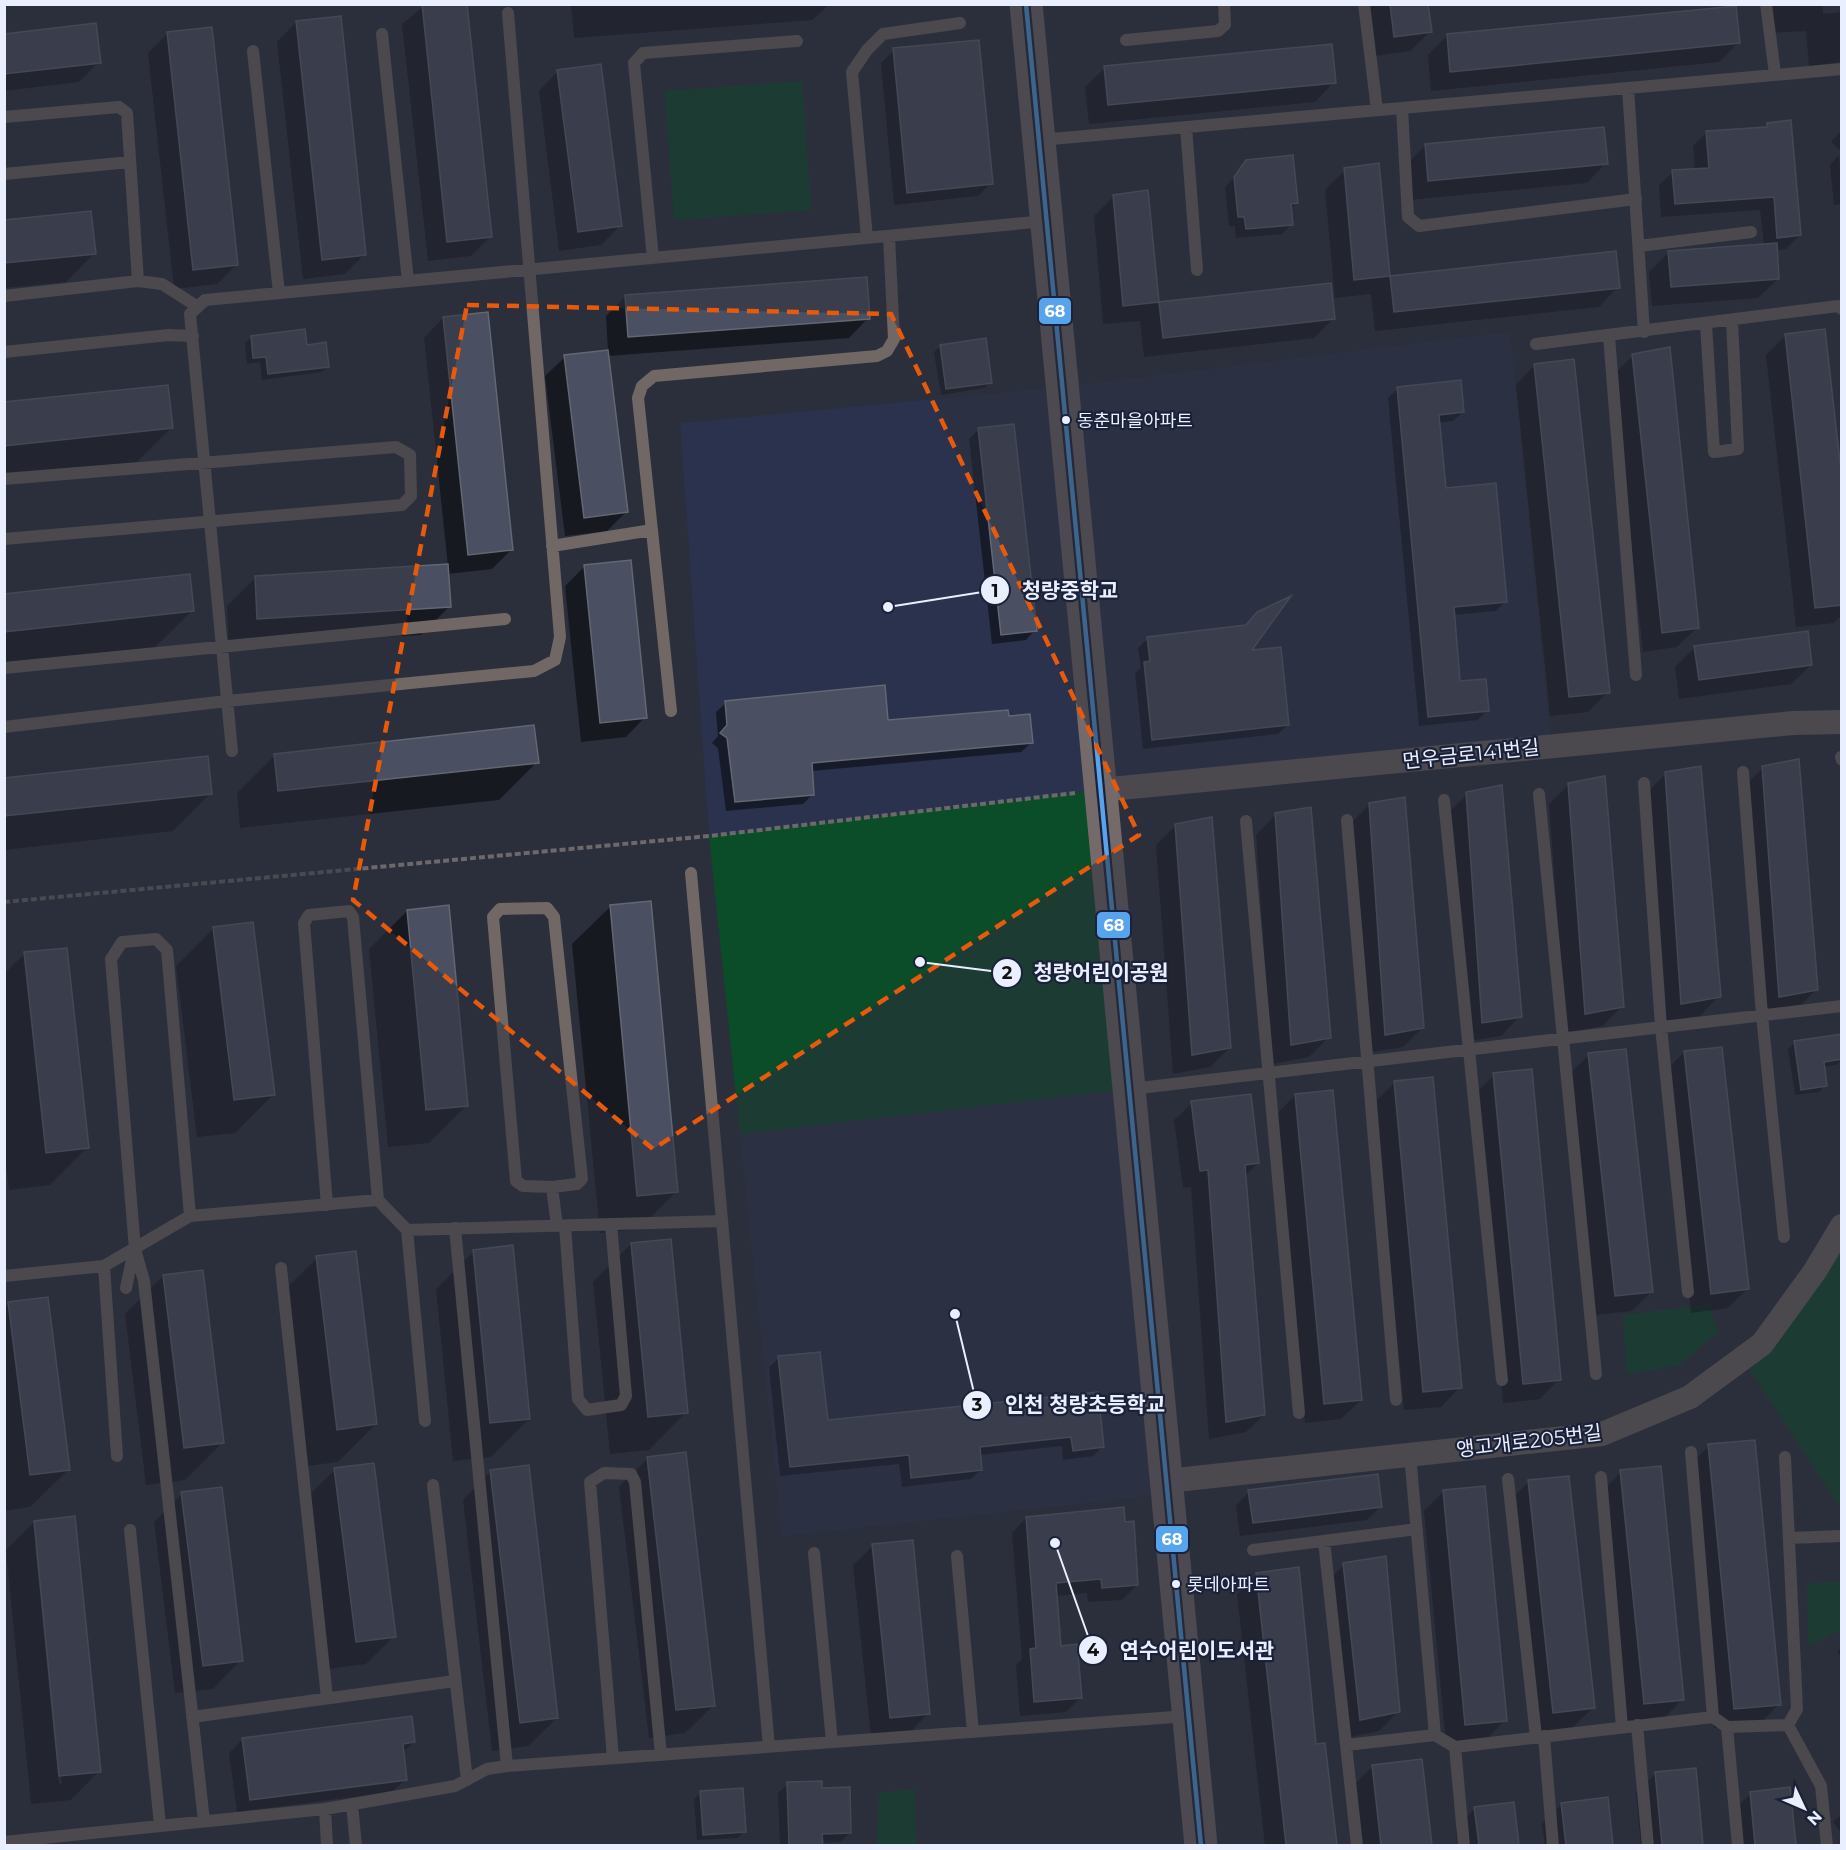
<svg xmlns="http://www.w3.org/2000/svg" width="1846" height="1850" font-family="Montserrat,'Noto Sans KR',sans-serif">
	<rect width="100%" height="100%" fill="#2b2f3c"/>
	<path fill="#2a324d" d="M1510,332L1551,746L1100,790L709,836L680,423L1064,387Z
		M1130,1089L1168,1494L782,1536L740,1134Z"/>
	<path fill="#0b4c29" d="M802,81L811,210L674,220L665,91Z
		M1100,790L1130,1089L740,1134L709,836Z
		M1841,1226V1508L1742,1358Z
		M1708,1305L1718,1332L1679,1365L1627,1374L1623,1315Z
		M1841,1581V1629L1809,1646L1807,1584Z
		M915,1789L916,1845H877L879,1793Z"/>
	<path fill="#0007" fill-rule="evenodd" d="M426,4L490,237L471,256L428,261L402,24Z
		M571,4H829L813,20L574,38Z
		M1369,4H1427L1430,32L1410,51L1375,56Z
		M1766,4H1823V14L1842,12V62L1809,66L1806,31L1768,33Z
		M296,22L365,254L345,274L303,279L277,42Z
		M168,33L236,265L217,284L174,289L148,53Z
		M4,36L99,62L79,82L4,91Z
		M1447,36L1738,43L1719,62L1431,91L1428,55Z
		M894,50L991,183L978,196L894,205L881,63Z
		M1105,68L1334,82L1315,102L1089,124L1085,87Z
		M558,71L620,226L601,245L559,251L539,91Z
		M1768,124L1800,235L1786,249L1776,250L1778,279L1758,298L1652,306L1649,272L1669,252L1764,245L1760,210L1661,217L1659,185L1673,172L1695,170L1693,146L1707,132L1763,129Z
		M1842,130V152L1831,142Z
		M1425,146L1606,163L1587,183L1409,200L1406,165Z
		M1839,155L1842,204L1834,205L1830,165Z
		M1246,161L1296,203L1290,209L1292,224L1282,234L1236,238L1235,226H1229L1225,188Z
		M1378,165L1389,277L1615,253L1618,287L1599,307L1375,331L1371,294L1335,298L1325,190L1345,170Z
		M1147,191L1158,303L1330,285L1334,318L1314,338L1144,357L1140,321L1103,324L1094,216L1114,196Z
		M4,221L95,253L66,282L4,288Z
		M625,297L868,318L849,338L607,356L627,511L607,531L565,536L545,376L565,357L608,351L606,316Z
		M443,318L512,549L492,569L447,574L449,607L421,635L229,647L227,606L255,578L448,566L424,338Z
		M1786,335L1842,494V615L1834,623L1796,627L1766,355Z
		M251,337L305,347L328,366L322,372L262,380L260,362L247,364L245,343Z
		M941,346L991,382L984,388L941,395L934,352Z
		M1633,356L1697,628L1677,647L1643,652L1613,375Z
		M1535,365L1608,692L1588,712L1550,716L1516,385Z
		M1398,388L1463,412L1453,421L1438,423L1445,490L1506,601L1496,611L1453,615L1459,683L1487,710L1478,720L1419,726L1388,398Z
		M4,404L172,427L134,465L4,479Z
		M979,429L1035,630L1026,640L992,644L969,439Z
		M585,566L645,717L626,737L581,742L565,586Z
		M4,595L192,611L154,648L4,665Z
		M1148,638L1248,652L1288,725L1278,734L1143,749L1135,673L1141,668L1138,648Z
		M1695,647L1811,665L1791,684L1679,699L1675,667Z
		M726,703L887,722L1007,717L1031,743L1021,752L811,771L813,794L803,804L726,811L718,748L712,743L718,736L716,712Z
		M275,755L537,762L499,800L240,828L237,793Z
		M1763,768L1817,989L1797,1009L1760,1016L1743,787Z
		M1665,774L1719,996L1700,1016L1662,1022L1646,794Z
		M4,780L211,793L173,831L4,850Z
		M1569,784L1622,1006L1603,1026L1566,1033L1549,804Z
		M1467,794L1520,1016L1501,1036L1463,1042L1447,814Z
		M1369,805L1423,1027L1403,1047L1366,1053L1350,824Z
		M1275,815L1329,1037L1309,1057L1272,1064L1256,835Z
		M1176,825L1230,1048L1210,1067L1173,1074L1156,845Z
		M610,907L677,1191L639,1229L600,1233L572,944Z
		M407,911L467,1105L429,1143L388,1147L369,949Z
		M214,928L273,1095L235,1133L197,1137L176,966Z
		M24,954L87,1148L50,1185L9,1190L4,1151V974Z
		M1794,1043L1842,1050V1060L1836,1065L1823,1067L1825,1085L1819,1092L1795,1095L1788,1049Z
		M1684,1052L1747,1289L1728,1308L1691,1313L1665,1072Z
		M1589,1055L1652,1291L1632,1311L1596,1315L1569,1074Z
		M1494,1075L1559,1379L1540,1399L1503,1403L1475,1094Z
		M1395,1082L1460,1387L1441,1407L1404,1410L1375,1102Z
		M1295,1095L1361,1400L1341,1419L1305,1423L1276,1115Z
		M1192,1103L1258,1163L1244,1177L1264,1415L1246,1432L1209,1439L1191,1187L1183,1188L1174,1120Z
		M631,1244L686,1412L649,1450L610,1454L593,1282Z
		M474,1251L529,1419L491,1457L453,1461L436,1289Z
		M317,1258L376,1424L338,1462L299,1467L279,1296Z
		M163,1276L223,1442L185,1480L146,1485L125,1314Z
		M9,1303L68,1470L30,1507L4,1511V1308Z
		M779,1358L826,1422L1097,1393L1102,1447L1093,1456L1063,1460L1062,1446L979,1455L981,1470L971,1479L902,1487L899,1464L780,1476L769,1367Z
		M1709,1446L1779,1704L1760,1724L1714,1728L1689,1465Z
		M648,1458L714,1705L685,1733L649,1738L619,1487Z
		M335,1470L394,1636L366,1664L328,1669L306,1498Z
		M491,1471L557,1718L528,1746L492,1751L463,1500Z
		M1621,1472L1683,1699L1663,1719L1625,1723L1601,1492Z
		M1529,1482L1593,1708L1573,1727L1534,1732L1509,1501Z
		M1249,1492L1380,1507L1367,1520L1240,1536L1236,1505Z
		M1443,1492L1505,1720L1486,1740L1446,1744L1424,1511Z
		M182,1494L241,1660L213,1689L175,1693L154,1522Z
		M1026,1518L1124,1523L1137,1585L1122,1600L1088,1602L1087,1593L1056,1596L1059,1648L1081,1697L1066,1712L1020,1716L1016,1665L1022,1659L1012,1533Z
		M34,1522L99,1771L71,1800L31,1804L6,1550ZM35,1545H38L62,1783L59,1784Z
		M873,1546L928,1714L909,1733L871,1737L853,1565Z
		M1344,1565L1399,1711L1379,1731L1341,1739L1324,1584Z
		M1257,1575L1314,1746L1324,1744L1335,1846H1265L1237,1594Z
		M1842,1647V1659L1837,1651Z
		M242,1740L414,1742L402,1753L406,1779L392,1792L237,1812L229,1753Z
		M1421,1761L1430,1846H1360L1353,1786L1373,1766Z
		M1694,1770L1702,1846H1641L1636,1793L1655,1774Z
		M788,1784L820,1789L850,1833L840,1842L780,1846L778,1793Z
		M1789,1789L1795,1846H1734L1731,1813L1751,1793Z
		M700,1793L744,1831L738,1838L697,1840L694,1799Z
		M1606,1799L1612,1846H1545L1542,1824L1562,1804Z
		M1513,1804L1517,1846H1457L1456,1828L1475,1808Z
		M1842,1814V1834L1833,1822Z"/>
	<path fill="#4a4f61" stroke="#636772" stroke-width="1.5" d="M422,4H467L492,237L447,242Z
		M1390,4H1428L1432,32L1394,37Z
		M1736,6L1740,43L1450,72L1447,34Z
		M341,16L366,255L322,260L296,21Z
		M96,23L101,63L4,74V34Z
		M212,27L238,265L193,270L167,32Z
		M979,40L993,184L907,193L893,48Z
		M1332,44L1336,83L1108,105L1104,66Z
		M601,64L622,226L578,232L557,70Z
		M1791,120L1801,235L1777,238L1774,197L1675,204L1672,170L1709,168L1706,131L1767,127V123Z
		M1604,127L1608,164L1428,181L1425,144Z
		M1293,155L1298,203L1291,204L1293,225L1246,229L1244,217H1238L1234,177L1246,160Z
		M1379,163L1390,276L1354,280L1344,168Z
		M1148,190L1159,302L1123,306L1113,195Z
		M91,211L96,254L4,263V220Z
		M1777,243L1779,279L1671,287L1668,251Z
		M1616,251L1620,288L1394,312L1390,276Z
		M867,277L870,319L628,337L625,295Z
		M1331,283L1335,319L1163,338L1159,302Z
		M488,312L513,550L468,555L443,317Z
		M305,329L307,345L326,342L329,367L268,374L266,357L253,358L251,336Z
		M1825,329L1842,480V605L1815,608L1785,334Z
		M986,338L992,383L946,389L940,345Z
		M1670,347L1699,628L1662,633L1632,354Z
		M608,350L628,512L584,518L564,355Z
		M1574,359L1610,693L1569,697L1534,364Z
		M1461,380L1464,412L1439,415L1446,488L1496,483L1507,602L1454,607L1460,681L1486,679L1489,711L1428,717L1397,387Z
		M168,385L173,428L4,446V402Z
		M1014,424L1037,631L1001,635L978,428Z
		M631,560L647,718L600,723L584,565Z
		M448,564L451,607L257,619L255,576Z
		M190,574L194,611L4,632V594Z
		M1291,596L1252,650L1281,647L1289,725L1152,740L1144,662L1150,661L1147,637L1246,625L1257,612Z
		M1808,631L1812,665L1699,680L1694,646Z
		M885,685L888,720L1008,710L1009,716L1030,714L1033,743L812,763L814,795L735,802L727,738L720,733L727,725L725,701Z
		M534,725L539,763L278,791L274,754Z
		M208,756L212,794L4,816V778Z
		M1799,759L1818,990L1779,997L1762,766Z
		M1701,766L1721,997L1681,1004L1665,772Z
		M1605,776L1624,1007L1585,1014L1568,783Z
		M1502,785L1522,1017L1482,1023L1466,792Z
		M1405,797L1424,1028L1385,1035L1369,803Z
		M1311,807L1331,1038L1291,1045L1275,813Z
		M1212,817L1231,1048L1192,1055L1175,824Z
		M651,901L678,1192L637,1196L610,905Z
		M449,905L468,1106L426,1110L407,910Z
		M253,922L275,1095L234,1100L213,927Z
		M67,948L89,1148L46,1153L24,952Z
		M1842,1034V1059L1824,1062L1827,1086L1801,1090L1794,1041Z
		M1722,1047L1749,1289L1711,1294L1684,1051Z
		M1626,1049L1653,1292L1615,1296L1588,1053Z
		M1532,1069L1561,1380L1523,1384L1493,1073Z
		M1433,1077L1462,1388L1423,1392L1394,1081Z
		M1333,1090L1362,1400L1324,1404L1295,1094Z
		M1251,1094L1259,1163L1245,1165L1265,1415L1226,1422L1208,1170L1200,1171L1191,1101Z
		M671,1239L688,1413L648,1417L631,1243Z
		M513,1245L530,1419L490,1423L473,1250Z
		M356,1251L377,1424L337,1430L316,1256Z
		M203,1270L224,1443L184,1448L163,1275Z
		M48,1297L70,1470L30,1475L8,1302Z
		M820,1352L828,1420L1098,1392L1104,1447L1073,1451L1071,1437L980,1447L982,1470L911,1478L909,1455L790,1467L778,1356Z
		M1755,1440L1781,1705L1734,1709L1708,1444Z
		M686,1452L715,1706L676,1710L647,1457Z
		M374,1463L396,1637L356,1642L334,1468Z
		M529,1465L558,1718L520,1723L490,1470Z
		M1661,1466L1684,1700L1644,1704L1620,1470Z
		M1378,1474L1382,1507L1253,1523L1248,1490Z
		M1569,1476L1595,1708L1553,1713L1528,1480Z
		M1485,1486L1507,1721L1465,1725L1443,1490Z
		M222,1487L243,1661L203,1666L181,1492Z
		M1124,1507L1125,1522L1134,1521L1138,1585L1102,1588L1101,1579L1056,1583L1061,1646L1077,1644L1082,1698L1034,1702L1030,1649L1036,1648L1026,1517Z
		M75,1516L101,1772L59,1776L34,1521Z
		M913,1540L930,1714L890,1718L872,1544Z
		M1386,1556L1400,1712L1360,1720L1343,1563Z
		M1299,1567L1316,1744L1325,1743L1337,1845H1286L1256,1573Z
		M412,1716L415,1742L403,1744L407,1780L250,1800L242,1738Z
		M1422,1759L1432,1845H1381L1372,1765Z
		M1696,1768L1703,1845H1662L1655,1772Z
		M822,1781V1788L850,1787L851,1833L822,1834L823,1845H789L787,1782Z
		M1790,1787L1796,1845H1755L1750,1792Z
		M743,1788L746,1832L703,1835L700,1791Z
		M1608,1797L1613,1845H1566L1561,1803Z
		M1514,1802L1519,1845H1479L1474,1807Z"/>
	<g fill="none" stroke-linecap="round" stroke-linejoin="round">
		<path stroke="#6c686c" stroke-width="4" stroke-dasharray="6 3" stroke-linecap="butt" d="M4,902L709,836L1075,793"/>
		<path stroke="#716765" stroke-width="12" d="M1364,4L1377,110
			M1766,4L1775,74
			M382,34L408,281
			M1126,40L1218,31L1225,25L1224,4
			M253,51L279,293
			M1628,88L1644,332
			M1402,108L1408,217L1419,226L1636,199
			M4,117L119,107L127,113L138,281
			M1186,127L1197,270
			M1040,140L1842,69
			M4,174L130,162
			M867,238L852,72L867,50L883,34L960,23
			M1639,246L1751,232
			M653,258L634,63L643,53L797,41
			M4,296L138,281L162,284L198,307
			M1706,324L1714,452L1738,449L1732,320
			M1609,336L1636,675
			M1536,344L1838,306L1842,309
			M4,352L169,335L193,336
			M4,479L396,447L410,455L411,496L402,505L4,539
			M552,546L652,530
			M4,668L505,619
			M671,711L638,398L642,386L654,376L877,356L887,351L894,339L889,236
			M4,727L227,701L534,671L555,660L560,637L508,13
			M232,751L190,314L205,300L1046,221
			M1841,757L1842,760
			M1743,772L1762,1015L1784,1237
			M1644,783L1661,1027L1688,1292
			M1539,794L1596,1374
			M1444,800L1502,1380
			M1347,820L1396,1400
			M1246,821L1299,1413
			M691,873L769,1747
			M1131,1089L1842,1006
			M552,1187L523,1186L516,1181L493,917L500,909L547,908L554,917L582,1179L577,1184L552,1187L557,1226
			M327,1205L304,923L309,915L349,911L353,917L378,1200
			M190,1216L167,950L156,939L122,942L111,959L135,1249L144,1281L204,1821
			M565,1226L578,1399L587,1410L621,1405L626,1396L611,1224
			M455,1228L507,1766
			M407,1230L425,1421
			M104,1266L117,1456
			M281,1268L327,1698
			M4,1276L104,1266L190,1216L378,1200L407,1230L722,1221
			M126,1288L134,1250
			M1691,1452L1713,1717
			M1410,1455L1435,1735
			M1601,1477L1622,1727
			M1508,1479L1536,1737
			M433,1485L467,1780
			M130,1530L160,1825
			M1789,1538L1842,1536
			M1324,1541L1357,1846
			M1253,1550L1417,1529
			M814,1553L832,1742
			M957,1556L973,1732
			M192,1717L455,1681
			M1637,1725L1648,1846
			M1788,1725L1821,1786L1827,1846
			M1727,1727L1738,1846
			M1544,1736L1553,1846
			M1346,1745L1435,1735L1455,1747L1713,1717L1727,1727L1788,1725L1797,1709L1785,1457
			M1455,1747L1464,1846
			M613,1758L590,1482L604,1473L631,1474L635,1482L661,1755
			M352,1804L356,1846
			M325,1809L327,1846
			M4,1842L325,1809L455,1786L487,1769L507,1766L1188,1716"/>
		<path stroke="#716765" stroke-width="24" d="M1100,790L1793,723L1842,722
			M1167,1481L1602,1434L1690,1397L1762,1344L1815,1271L1842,1226"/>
		<path stroke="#736a69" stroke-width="33" d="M1026,4L1201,1846"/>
		<g stroke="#1b2138" stroke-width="9">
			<path id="bus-1" d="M1026,4L1201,1846"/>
		</g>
		<use href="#bus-1" stroke="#58a4ec" stroke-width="4.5"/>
	</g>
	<path d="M0 0H1846V1850H0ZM467,305L891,314L1139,835L653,1149L353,900Z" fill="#2b2f3c" fill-opacity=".55" fill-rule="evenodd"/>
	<path fill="none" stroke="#e8590c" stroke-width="4.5" stroke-dasharray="12 8" stroke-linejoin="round" d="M467,305L891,314L1139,835L653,1149L353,900Z"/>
	<g fill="#e9efff" stroke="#1b2138" stroke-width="2">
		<circle cx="1066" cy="420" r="5"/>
		<circle cx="1176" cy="1584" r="5"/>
	</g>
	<g text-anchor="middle" stroke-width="4.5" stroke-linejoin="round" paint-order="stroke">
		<g font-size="18" fill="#e9efff" stroke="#1b2138" text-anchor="start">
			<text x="1077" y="427">동춘마을아파트</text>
			<text x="1187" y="1591">롯데아파트</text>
		</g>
		<g font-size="20" fill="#e9efff" stroke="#1b2138">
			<text transform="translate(1471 754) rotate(-6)" y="7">먼우금로141번길</text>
			<text transform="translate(1529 1441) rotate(-7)" y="7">앵고개로205번길</text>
		</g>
	</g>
	<path fill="none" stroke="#e9efff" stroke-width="2" d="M888 607L995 590M920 962L1007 973M955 1314L977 1405M1055 1543L1093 1650"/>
	<g fill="#e9efff" stroke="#1b2138" stroke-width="2">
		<circle cx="888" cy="607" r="6"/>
		<circle cx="920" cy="962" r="6"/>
		<circle cx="955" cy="1314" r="6"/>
		<circle cx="1055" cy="1543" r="6"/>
		<circle cx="995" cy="590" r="15"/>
		<circle cx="1007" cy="973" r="15"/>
		<circle cx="977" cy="1405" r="15"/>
		<circle cx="1093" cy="1650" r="15"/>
	</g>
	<g font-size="18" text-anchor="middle" font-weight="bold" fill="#111">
		<text x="995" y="597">1</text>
		<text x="1007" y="979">2</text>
		<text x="977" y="1411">3</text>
		<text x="1093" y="1656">4</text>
	</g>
	<g font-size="21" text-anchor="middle" font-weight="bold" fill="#e9efff" stroke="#1b2138" stroke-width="4.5" stroke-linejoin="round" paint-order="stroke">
		<text x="1070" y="598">청량중학교</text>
		<text x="1101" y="980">청량어린이공원</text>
		<text x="1085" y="1412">인천 청량초등학교</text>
		<text x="1197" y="1658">연수어린이도서관</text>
	</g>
	<g stroke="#1b2138" stroke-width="2">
		<rect x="1038" y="297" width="34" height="28" rx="6" fill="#58a4ec"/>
		<rect x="1096" y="911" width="35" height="28" rx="6" fill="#58a4ec"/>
		<rect x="1155" y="1525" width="34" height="28" rx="6" fill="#58a4ec"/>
	</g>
	<g font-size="16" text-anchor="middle" font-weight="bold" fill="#fff">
		<text x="1055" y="317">68</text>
		<text x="1114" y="931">68</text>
		<text x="1172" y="1545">68</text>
	</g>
	<rect width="1846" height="1850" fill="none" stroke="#e9efff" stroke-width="12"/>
	<g transform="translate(1804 1808) rotate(134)" stroke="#1b2138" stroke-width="4.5" paint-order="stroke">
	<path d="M0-4.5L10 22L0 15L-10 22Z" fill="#e9efff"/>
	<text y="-9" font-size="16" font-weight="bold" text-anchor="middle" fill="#e9efff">N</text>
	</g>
</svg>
